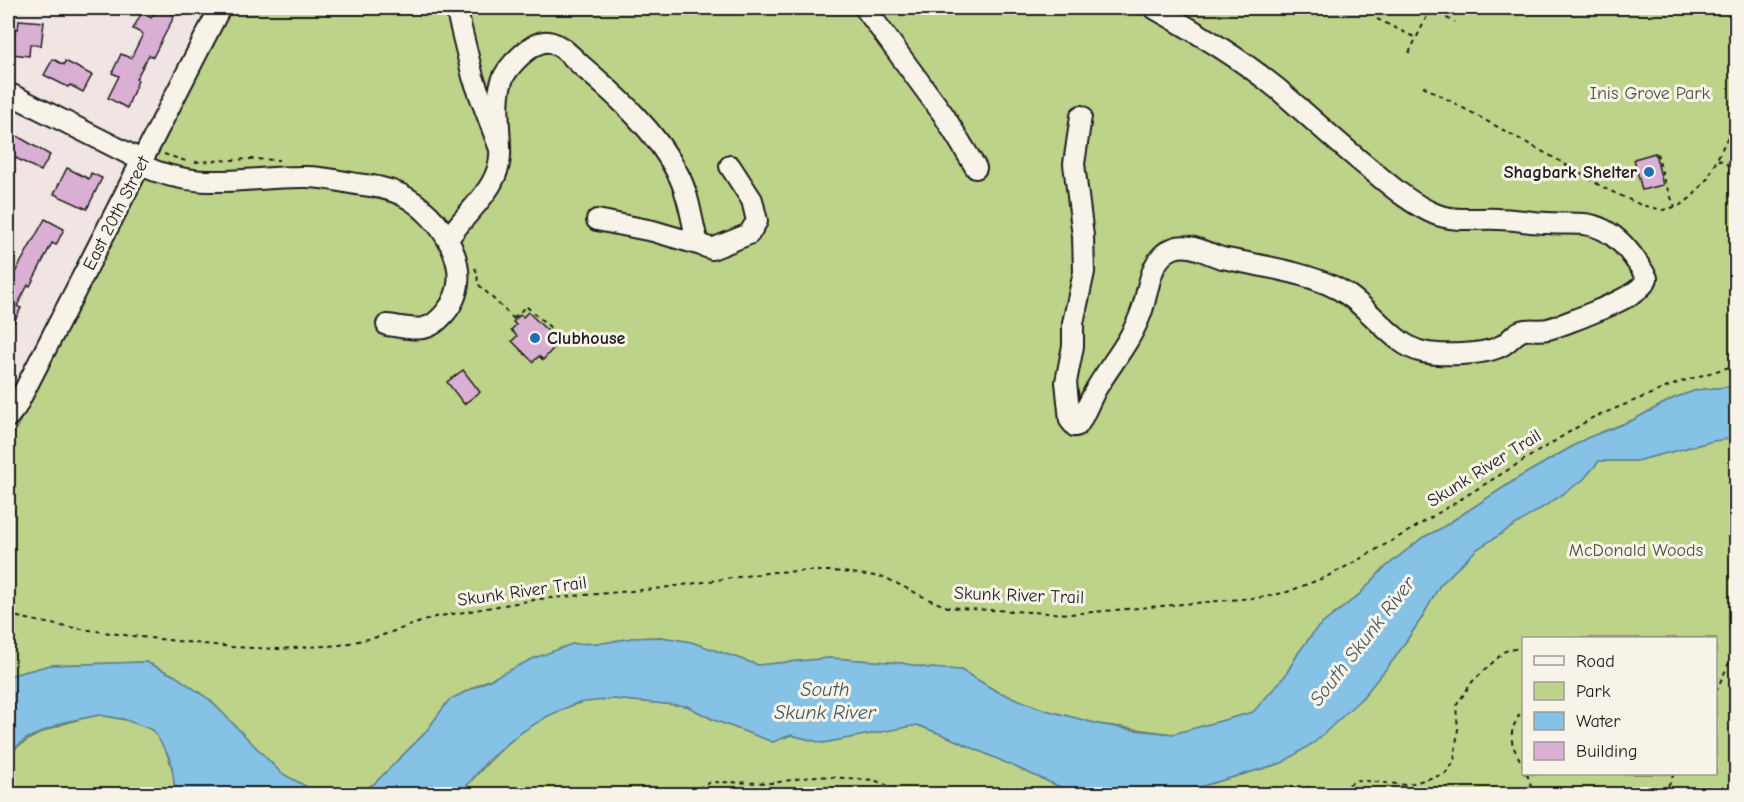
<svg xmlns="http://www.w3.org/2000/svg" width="1744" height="802" font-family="'Comic Neue',sans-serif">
	<rect width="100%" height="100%" fill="#f1e5e4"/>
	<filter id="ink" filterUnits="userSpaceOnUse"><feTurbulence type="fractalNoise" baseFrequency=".0167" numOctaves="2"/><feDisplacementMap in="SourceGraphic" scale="12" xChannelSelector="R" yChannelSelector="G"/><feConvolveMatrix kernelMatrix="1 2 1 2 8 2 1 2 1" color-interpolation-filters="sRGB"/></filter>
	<g filter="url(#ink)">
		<path fill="#bdd389" stroke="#6c7852" stroke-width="1.5" fill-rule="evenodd" d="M229,8H1736V386L1697,390L1674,398L1633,420L1587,438L1518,478L1440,529L1422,538L1382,570L1360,594L1317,628L1299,652L1285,676L1254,712L1173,734L1098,724L1042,709L996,691L961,670L928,668L901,663L830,658L758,665L691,642L661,637L632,638L604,643L572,644L484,682L449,700L425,733L374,784L355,794H320L281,773L210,700L175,676L146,662L51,665L8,676V451L13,435Z
			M1736,438V794H1175L1282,763L1362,698L1394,659L1421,619L1440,585L1477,549L1583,480L1599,461H1636L1713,441ZM1524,638H1716V774H1524Z
			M613,699L687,706L714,720L773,742L791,735L823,743L917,725L946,736L1076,794H460C492,756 527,719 576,704C587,700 601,700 613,699Z
			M99,715C116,718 136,721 150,729C165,737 178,779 173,794H8V754C36,731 64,722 99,715Z"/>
		<path fill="#85c2e5" stroke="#5b8095" stroke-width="1.5" d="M1736,386V438L1713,441L1636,461H1599L1583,480L1545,506L1477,549L1440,585L1421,619L1394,659L1362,698L1315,742L1282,763L1175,794H1076L946,736L917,725L823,743L791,735L773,742L714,720L687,706L613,699L577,703L548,716L520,733L488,760L460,794H355L374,784L425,733L449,700L532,659L572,644L604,643L632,638L661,637L691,642L758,665L830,658L901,663L928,668L961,670L996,691L1042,709L1098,724L1133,730L1173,734L1253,712L1285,676L1299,652L1317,628L1360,594L1382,570L1422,538L1440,529L1518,478L1587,438L1633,420L1674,398L1697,390Z
			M146,662L175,676L210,700L281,773L320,794H173L175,789L171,760L153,730L123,719L99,715L64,722L26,739L8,754V676L51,665Z"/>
		<path fill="#daafd4" stroke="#1c1c1c" stroke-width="1.5" d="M157,8L175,15L153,57L149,55L136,79L138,80L127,108L108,98L119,76L112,73L121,54L131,58L143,34L133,29L142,12L151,18Z
			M19,20L44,22L41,46L30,44L29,56L12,54L15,28L18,29Z
			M53,59L64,65L65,61L71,64L92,75L83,92L70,85L68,87L44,75Z
			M17,136L50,155L41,171L8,154V141L10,137Z
			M1655,153L1663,185L1642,190L1634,159Z
			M67,168L89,179L91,173L102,178L87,209L54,194Z
			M45,219L64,229L56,245L52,243L30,286L28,285L17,306L21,308L8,334V285Z
			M528,312L559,342L543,360L539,356L533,362L512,341L517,336L511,330L516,325L513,322L520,315L523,317Z
			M463,370L480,392L464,404L447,382Z"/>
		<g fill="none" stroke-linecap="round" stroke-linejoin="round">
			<g stroke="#1c1c1c" stroke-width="24">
				<path id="minor" d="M865,8L943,114L976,168
					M8,93L143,161
					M1081,116L1074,164L1083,236L1084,272L1073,323V346L1066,382L1070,420L1075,426L1078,425C1085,413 1090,400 1096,389C1112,362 1132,340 1142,310C1149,291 1149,257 1174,248C1190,242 1207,254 1222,258C1260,266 1316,273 1348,295C1372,311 1395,346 1423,352C1441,356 1482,355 1499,347C1508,344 1512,335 1521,331C1529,328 1539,331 1548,329C1560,326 1571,321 1582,317C1598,310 1642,295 1647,278C1633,254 1614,227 1584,224C1572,223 1560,224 1548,223C1531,223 1515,219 1498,219C1477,218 1455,222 1435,214C1413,205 1393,188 1375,173C1342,147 1311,118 1279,90C1240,58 1198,33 1154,8
					M500,149C500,128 495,101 502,81C506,67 534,39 549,42C561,44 573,58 582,66C618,97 656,131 678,174C689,195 691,218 697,240L701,245L712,249L749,234L757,221L752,200L730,166
					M141,165C200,193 245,176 306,177C322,177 340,181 356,184C371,186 385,187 400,194C440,213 480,272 445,313C439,320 432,327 423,328C412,330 398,326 387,325
					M597,220L653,231L701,245
					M448,239C467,210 503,186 500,149L473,77L456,8
					M8,417L16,407L220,8"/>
			</g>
			<path stroke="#1c1c1c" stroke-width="2" stroke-dasharray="4.5 4.5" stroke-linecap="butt" d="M1430,10L1455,22
				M1377,19L1416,38
				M1409,53L1431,8
				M1423,86L1558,160L1604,188L1641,205L1663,210L1679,206L1692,197L1708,178L1731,130L1736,107
				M1657,153L1664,180L1675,207
				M164,154L189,162
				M1718,159L1736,169
				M195,162L251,159L279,160
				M475,268L478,275L477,283L515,320
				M514,318L526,306L552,329L549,332
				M8,615L61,626L132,636L232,647L279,649L340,645L377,637L435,617L539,599L655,589L773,572L804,571H833L884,577L930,600L948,607L972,609L1070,614L1264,597L1287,592L1326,577L1353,563L1414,528L1592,418L1680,382L1736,365
				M1716,691L1736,648
				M1524,706C1508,735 1507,738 1524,767
				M1527,774L1534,794
				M691,794L695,790L711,782L772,783L816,776L874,780L907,794
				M1281,794L1297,786L1337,792L1357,780L1406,785L1445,774L1454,762L1458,729L1456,706L1472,682L1505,651L1524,647
				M1664,794L1674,774"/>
			<use href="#minor" stroke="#f7f3e8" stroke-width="20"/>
		</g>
	</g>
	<g fill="#1f6fb2" stroke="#f7f3e8" stroke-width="2">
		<circle cx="1649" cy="172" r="6"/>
		<circle cx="535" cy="338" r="6"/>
	</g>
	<g text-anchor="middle" stroke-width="6" stroke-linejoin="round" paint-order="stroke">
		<g font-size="18" fill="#4c533d" stroke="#f7f3e8">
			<text x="1650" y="99">Inis Grove Park</text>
			<text x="1636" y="556">McDonald Woods</text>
		</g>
		<g font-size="18" font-weight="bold" fill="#1c1c1c" stroke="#f7f3e8" text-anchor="end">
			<text x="1637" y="178">Shagbark Shelter</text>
			<text x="547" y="344" text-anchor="start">Clubhouse</text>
		</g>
		<g font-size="18" fill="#1c1c1c" stroke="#f7f3e8">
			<text transform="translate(116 213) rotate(-63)" y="6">East 20th Street</text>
			<text transform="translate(1484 468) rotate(-32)" y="6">Skunk River Trail</text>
			<text transform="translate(522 591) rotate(-8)" y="6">Skunk River Trail</text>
			<text transform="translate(1019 595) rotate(2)" y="6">Skunk River Trail</text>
		</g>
		<g font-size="20" font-style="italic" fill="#415662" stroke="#f7f3e8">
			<text transform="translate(1362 641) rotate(-52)" y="7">South Skunk River</text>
			<text x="825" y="696">South<tspan x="825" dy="23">Skunk River</tspan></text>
		</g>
	</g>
	<rect width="1744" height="802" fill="none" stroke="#f7f3e8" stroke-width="30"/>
	<rect x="15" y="15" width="1714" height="772" fill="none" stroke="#1c1c1c" stroke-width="2" filter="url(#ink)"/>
	<rect x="1522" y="637" width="195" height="138" fill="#f7f3e8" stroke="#9f9d96" stroke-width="1.5"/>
	<rect x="1534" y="656" width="30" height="9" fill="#f7f3e8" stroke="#9f9d96" stroke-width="1.5"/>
	<text x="1576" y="667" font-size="18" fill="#1c1c1c">Road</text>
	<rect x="1534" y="682" width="30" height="18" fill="#bdd389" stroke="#9f9d96" stroke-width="1.5"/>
	<text x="1576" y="697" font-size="18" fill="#1c1c1c">Park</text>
	<rect x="1534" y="712" width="30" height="18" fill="#85c2e5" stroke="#9f9d96" stroke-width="1.5"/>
	<text x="1576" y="727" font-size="18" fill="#1c1c1c">Water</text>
	<rect x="1534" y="742" width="30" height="18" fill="#daafd4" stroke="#9f9d96" stroke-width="1.5"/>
	<text x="1576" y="757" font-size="18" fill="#1c1c1c">Building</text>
</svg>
